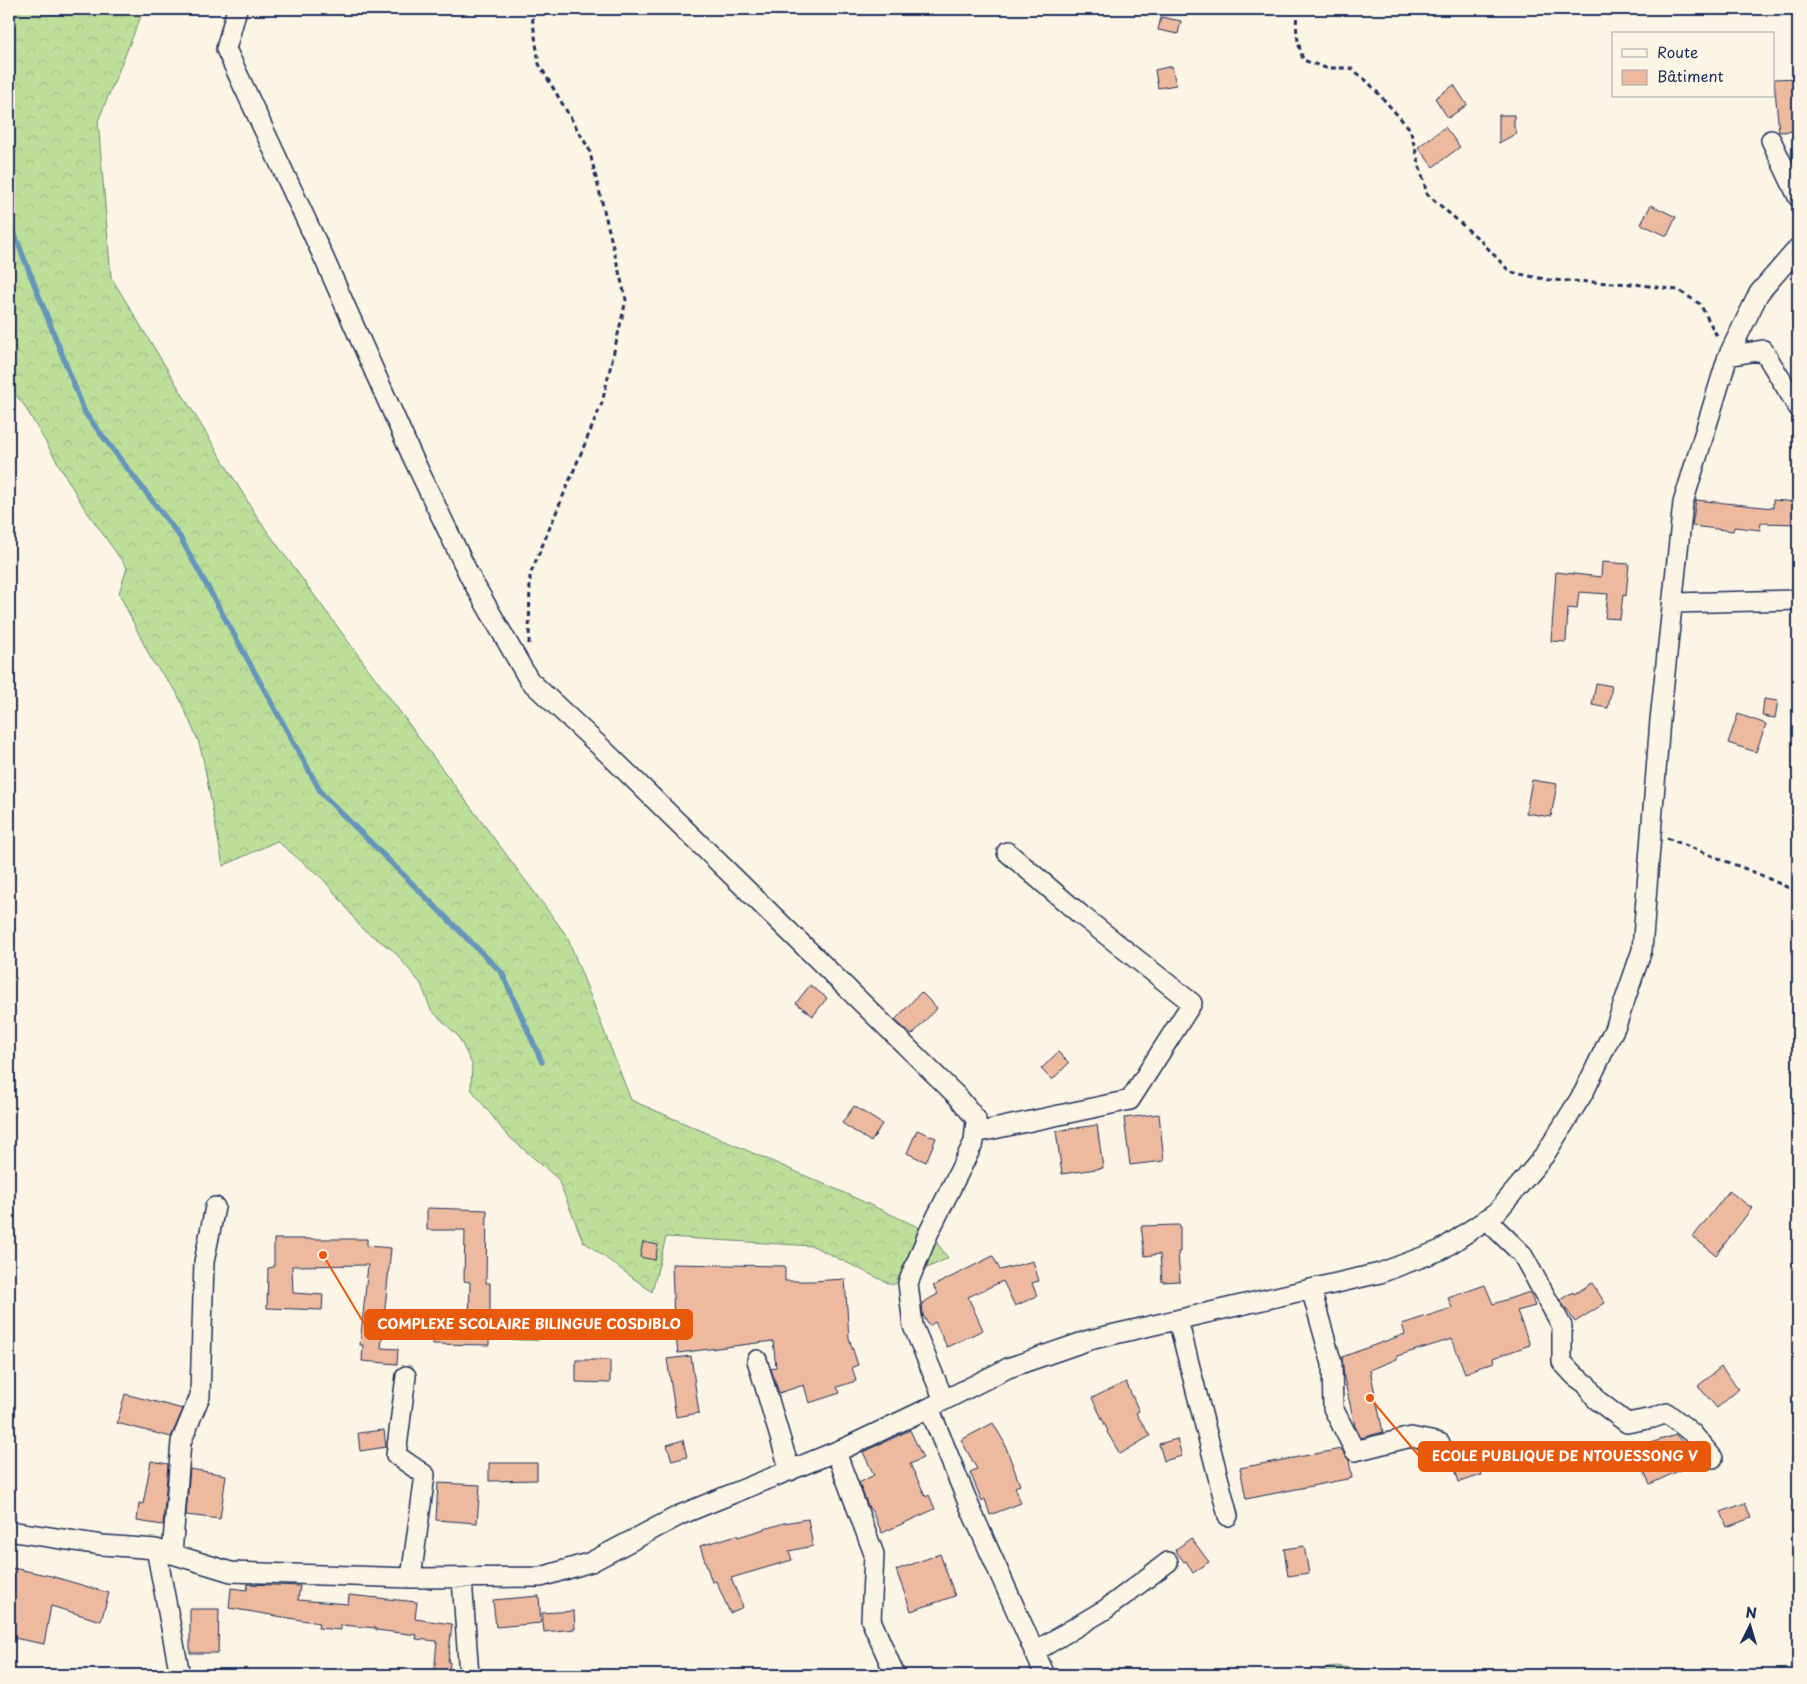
<svg xmlns="http://www.w3.org/2000/svg" width="1807" height="1684" font-family="'Playpen Sans',sans-serif">
	<defs>
		<pattern id="forest-crowns" width="20" height="18" patternUnits="userSpaceOnUse" patternTransform="scale(1.25)"><rect width="20" height="18" fill="#bedf99"/><path d="M2 6a3 3 0 1 1 6 0M12 15a3 3 0 1 1 6 0" fill="none" stroke="#a3c086"/></pattern>
	</defs>
	<rect width="100%" height="100%" fill="#fcf5e5"/>
	<filter id="ink" filterUnits="userSpaceOnUse"><feTurbulence type="fractalNoise" baseFrequency=".02" numOctaves="2"/><feDisplacementMap in="SourceGraphic" scale="10" xChannelSelector="R" yChannelSelector="G"/><feConvolveMatrix kernelMatrix="1 2 1 2 8 2 1 2 1" color-interpolation-filters="sRGB"/></filter>
	<g filter="url(#ink)">
		<path fill="#bedf99" stroke="#6c877c" d="M1335,1666L1415,1675H1307Z"/>
		<path fill="url(#forest-crowns)" stroke="#6c877c" d="M9,9H144L98,121L111,277L259,520L428,750L567,936L631,1100L838,1190L929,1232L948,1258L892,1285L813,1246L666,1237L652,1292L583,1241L558,1179L506,1134L471,1089L472,1064L458,1036L431,1010L421,984L394,951L361,928L343,903L323,879L277,841L223,866L203,758L198,740L176,691L152,661L119,593L127,568L83,506L24,405L9,387Z"/>
		<g fill="none" stroke-linecap="round" stroke-linejoin="round">
			<path stroke="#6595bb" stroke-width="5.5" d="M9,32L15,9
				M9,220L85,413L180,537L322,794L502,973L542,1062"/>
		</g>
		<path fill="#edba9f" stroke="#1b2f5e" d="M1161,17L1181,21L1178,34L1158,30Z
			M1172,66L1176,85L1158,88L1155,70Z
			M1798,78V131L1779,132L1774,79Z
			M1454,85L1467,105L1448,118L1435,98Z
			M1499,115H1514V127L1517,133L1499,143Z
			M1445,127L1460,147L1433,167L1418,147Z
			M1651,205L1676,217L1667,236L1641,224Z
			M1696,500L1773,508V500L1798,502V524L1761,523L1760,530L1734,527L1733,531L1692,526Z
			M1602,562L1629,564L1626,596L1623,595L1620,619L1605,618L1608,594L1579,592L1577,609L1568,608L1566,642L1551,641L1556,572L1601,577Z
			M1596,683L1612,686L1608,708L1592,705Z
			M1764,699L1778,701L1775,718L1762,716Z
			M1738,714L1766,724L1756,752L1728,743Z
			M1532,780L1557,784L1551,817L1526,813Z
			M810,985L827,998L813,1016L796,1003Z
			M921,992L937,1008L912,1035L895,1020Z
			M1058,1052L1069,1063L1052,1080L1041,1069Z
			M854,1106L882,1124L871,1142L842,1123Z
			M1159,1114L1164,1161L1130,1165L1124,1118Z
			M1097,1125L1103,1168L1062,1174L1056,1131Z
			M917,1130L936,1138L926,1162L907,1153Z
			M1729,1191L1752,1208L1716,1255L1693,1237Z
			M427,1208L487,1210L486,1283H490V1316L539,1318L538,1340L489,1339V1345L433,1344V1324H469L470,1282L464,1281L465,1230H427Z
			M1180,1225V1252H1178L1180,1281L1162,1282L1160,1254L1145,1256L1141,1226Z
			M274,1239H367V1246L391,1248L381,1348L398,1349L397,1364L362,1361L363,1345H360L368,1265L292,1266L293,1293L323,1295L322,1310L267,1308L268,1268L274,1267Z
			M643,1242L658,1245L655,1260L640,1257Z
			M993,1256L1000,1270L1033,1261L1039,1281L1032,1283L1037,1296L1015,1306L1003,1281L968,1297L983,1330L947,1347L935,1322L929,1326L923,1315L922,1303L938,1294L933,1286Z
			M672,1264L785,1266V1281H813L845,1279L849,1338L858,1365L852,1367L856,1381L837,1387L840,1393L809,1403L804,1385L779,1393L771,1369L776,1367L773,1341L678,1353L674,1322Z
			M1592,1283L1605,1303L1575,1322L1560,1300L1573,1292L1574,1294Z
			M1485,1285L1493,1304L1530,1292L1535,1306L1517,1311L1530,1345L1493,1358L1494,1362L1465,1373L1452,1339L1397,1356V1359L1370,1370L1383,1432L1361,1438L1355,1426L1344,1378L1342,1357L1405,1334L1402,1324L1452,1308L1448,1298Z
			M691,1356L699,1413L676,1417L667,1359Z
			M576,1360H610V1383L576,1382Z
			M1721,1367L1739,1389L1717,1408L1698,1386Z
			M1126,1382L1139,1411L1136,1413L1150,1436L1120,1454L1107,1432L1108,1431L1092,1398Z
			M125,1394L183,1409L171,1437L117,1423Z
			M993,1423L1004,1442L1020,1485L1015,1487L1021,1503L990,1515L985,1499L982,1501L970,1472L977,1469L961,1440Z
			M384,1430L386,1447L360,1451L358,1433Z
			M910,1430L923,1458L910,1464L926,1497L929,1495L935,1509L882,1533L872,1511L869,1508L859,1483L874,1475L863,1452Z
			M1676,1435L1700,1461L1650,1484L1634,1448Z
			M1177,1439L1182,1456L1164,1461L1159,1444Z
			M683,1440L687,1457L672,1461L667,1445Z
			M1341,1449L1349,1460L1352,1478L1246,1499L1240,1468Z
			M1473,1450L1482,1475L1459,1482L1451,1456Z
			M151,1461L168,1464L163,1525L137,1521L139,1503L143,1504Z
			M489,1463H537V1480L489,1481Z
			M190,1469L226,1475L220,1519L186,1515Z
			M438,1483L480,1485L477,1523L436,1520Z
			M1745,1503L1751,1518L1727,1527L1721,1512Z
			M808,1519L813,1546L789,1551L792,1560L731,1578L743,1607L730,1613L716,1581L712,1582L700,1546L737,1535L738,1537L784,1523Z
			M1191,1538L1209,1562L1193,1573L1186,1561L1184,1562L1175,1550Z
			M1304,1546L1309,1573L1288,1576L1284,1549Z
			M940,1554L955,1596L911,1611L896,1570Z
			M13,1568L51,1576L109,1593L101,1621L51,1606L44,1644L9,1637V1589Z
			M248,1584L300,1586L298,1600L348,1604L349,1595L417,1602L415,1619L452,1624L448,1662H450L449,1675H434L437,1641L416,1639L417,1635L376,1630V1628L341,1625V1630L318,1628L319,1623L229,1608L231,1588L247,1590Z
			M539,1596L541,1623L496,1627L493,1600Z
			M190,1609H219L218,1653H190Z
			M574,1611L575,1629L544,1632L542,1613Z"/>
		<g fill="none" stroke-linecap="round" stroke-linejoin="round">
			<g stroke="#1b2f5e" stroke-width="22">
				<path id="minor" d="M237,9L226,49L323,256L412,456L470,577L529,680L606,752L959,1098L976,1119L974,1142L929,1232L908,1283L913,1326L944,1400
					M1771,140L1798,197
					M1728,356L1763,350L1798,407
					M1673,603L1798,600
					M975,1133L1130,1100L1192,1003L1081,915L1007,852
					M1486,1219L1522,1254L1562,1326V1362L1575,1376L1586,1384L1597,1400L1627,1423L1653,1418L1667,1413L1692,1433L1713,1458
					M1311,1289L1332,1364L1333,1408L1355,1451L1411,1437L1440,1443
					M1178,1320L1228,1516
					M757,1360L790,1471
					M406,1376L396,1455L425,1475L411,1578
					M929,1408L971,1510L1045,1675
					M836,1452L874,1554L871,1620L895,1675
					M9,1531L102,1545L156,1549L231,1572L411,1578L541,1577L591,1562L680,1515L847,1447L929,1408L1008,1368L1089,1340L1380,1273L1441,1250L1496,1213L1544,1156L1584,1092L1617,1023L1642,950L1660,720L1683,503L1728,356L1759,293L1798,248
					M156,1549L180,1675
					M172,1554L181,1442L200,1396L204,1262L215,1207
					M462,1579L469,1675
					M1034,1652L1106,1609L1168,1562"/>
			</g>
			<path stroke="#1b2f5e" stroke-width="3" stroke-dasharray="5 4" stroke-linecap="butt" d="M1298,9C1294,27 1298,43 1303,60L1326,68H1351L1368,82L1410,129L1427,194L1481,241L1510,272L1549,280L1635,284L1678,290L1700,304L1718,338
				M529,644L530,575L602,403L626,300L589,149L539,64L531,9
				M1667,838L1756,873L1798,892"/>
			<use href="#minor" stroke="#fcf5e5" stroke-width="19"/>
		</g>
	</g>
	<path fill="none" stroke="#e8590c" stroke-width="2" d="M323 1255L365 1325M1370 1398L1419 1456"/>
	<g fill="#e8590c" stroke="#fcf5e5" stroke-width="2">
		<circle cx="323" cy="1255" r="5"/>
		<circle cx="1370" cy="1398" r="5"/>
	</g>
	<g fill="#e8590c" stroke="#e8590c" stroke-width="2">
		<rect x="365" y="1310" width="327" height="29" rx="5"/>
		<rect x="1419" y="1442" width="291" height="29" rx="5"/>
	</g>
	<g font-size="14" text-anchor="middle" font-weight="bold" fill="#fff">
		<text x="529" y="1329">COMPLEXE SCOLAIRE BILINGUE COSDIBLO</text>
		<text x="1565" y="1461">ECOLE PUBLIQUE DE NTOUESSONG V</text>
	</g>
	<rect width="1807" height="1684" fill="none" stroke="#fcf5e5" stroke-width="30"/>
	<rect x="15" y="15" width="1777" height="1654" fill="none" stroke="#1b2f5e" stroke-width="2" filter="url(#ink)"/>
	<rect x="1612" y="32" width="162" height="65" fill="#fcf5e5" stroke="#a2a6af"/>
	<rect x="1622" y="49" width="25" height="8" fill="#fcf5e5" stroke="#a2a6af"/>
	<text x="1657" y="58" font-size="15" fill="#1b2f5e">Route</text>
	<rect x="1622" y="70" width="25" height="15" fill="#edba9f" stroke="#a2a6af"/>
	<text x="1657" y="82" font-size="15" fill="#1b2f5e">Bâtiment</text>
	<g transform="translate(1750 1626) rotate(5)" stroke="#fcf5e5" stroke-width="4" paint-order="stroke">
	<path d="M0-4L9 19L0 12L-9 19Z" fill="#1b2f5e"/>
	<text y="-8" font-size="14" font-weight="bold" text-anchor="middle" fill="#1b2f5e">N</text>
	</g>
</svg>
